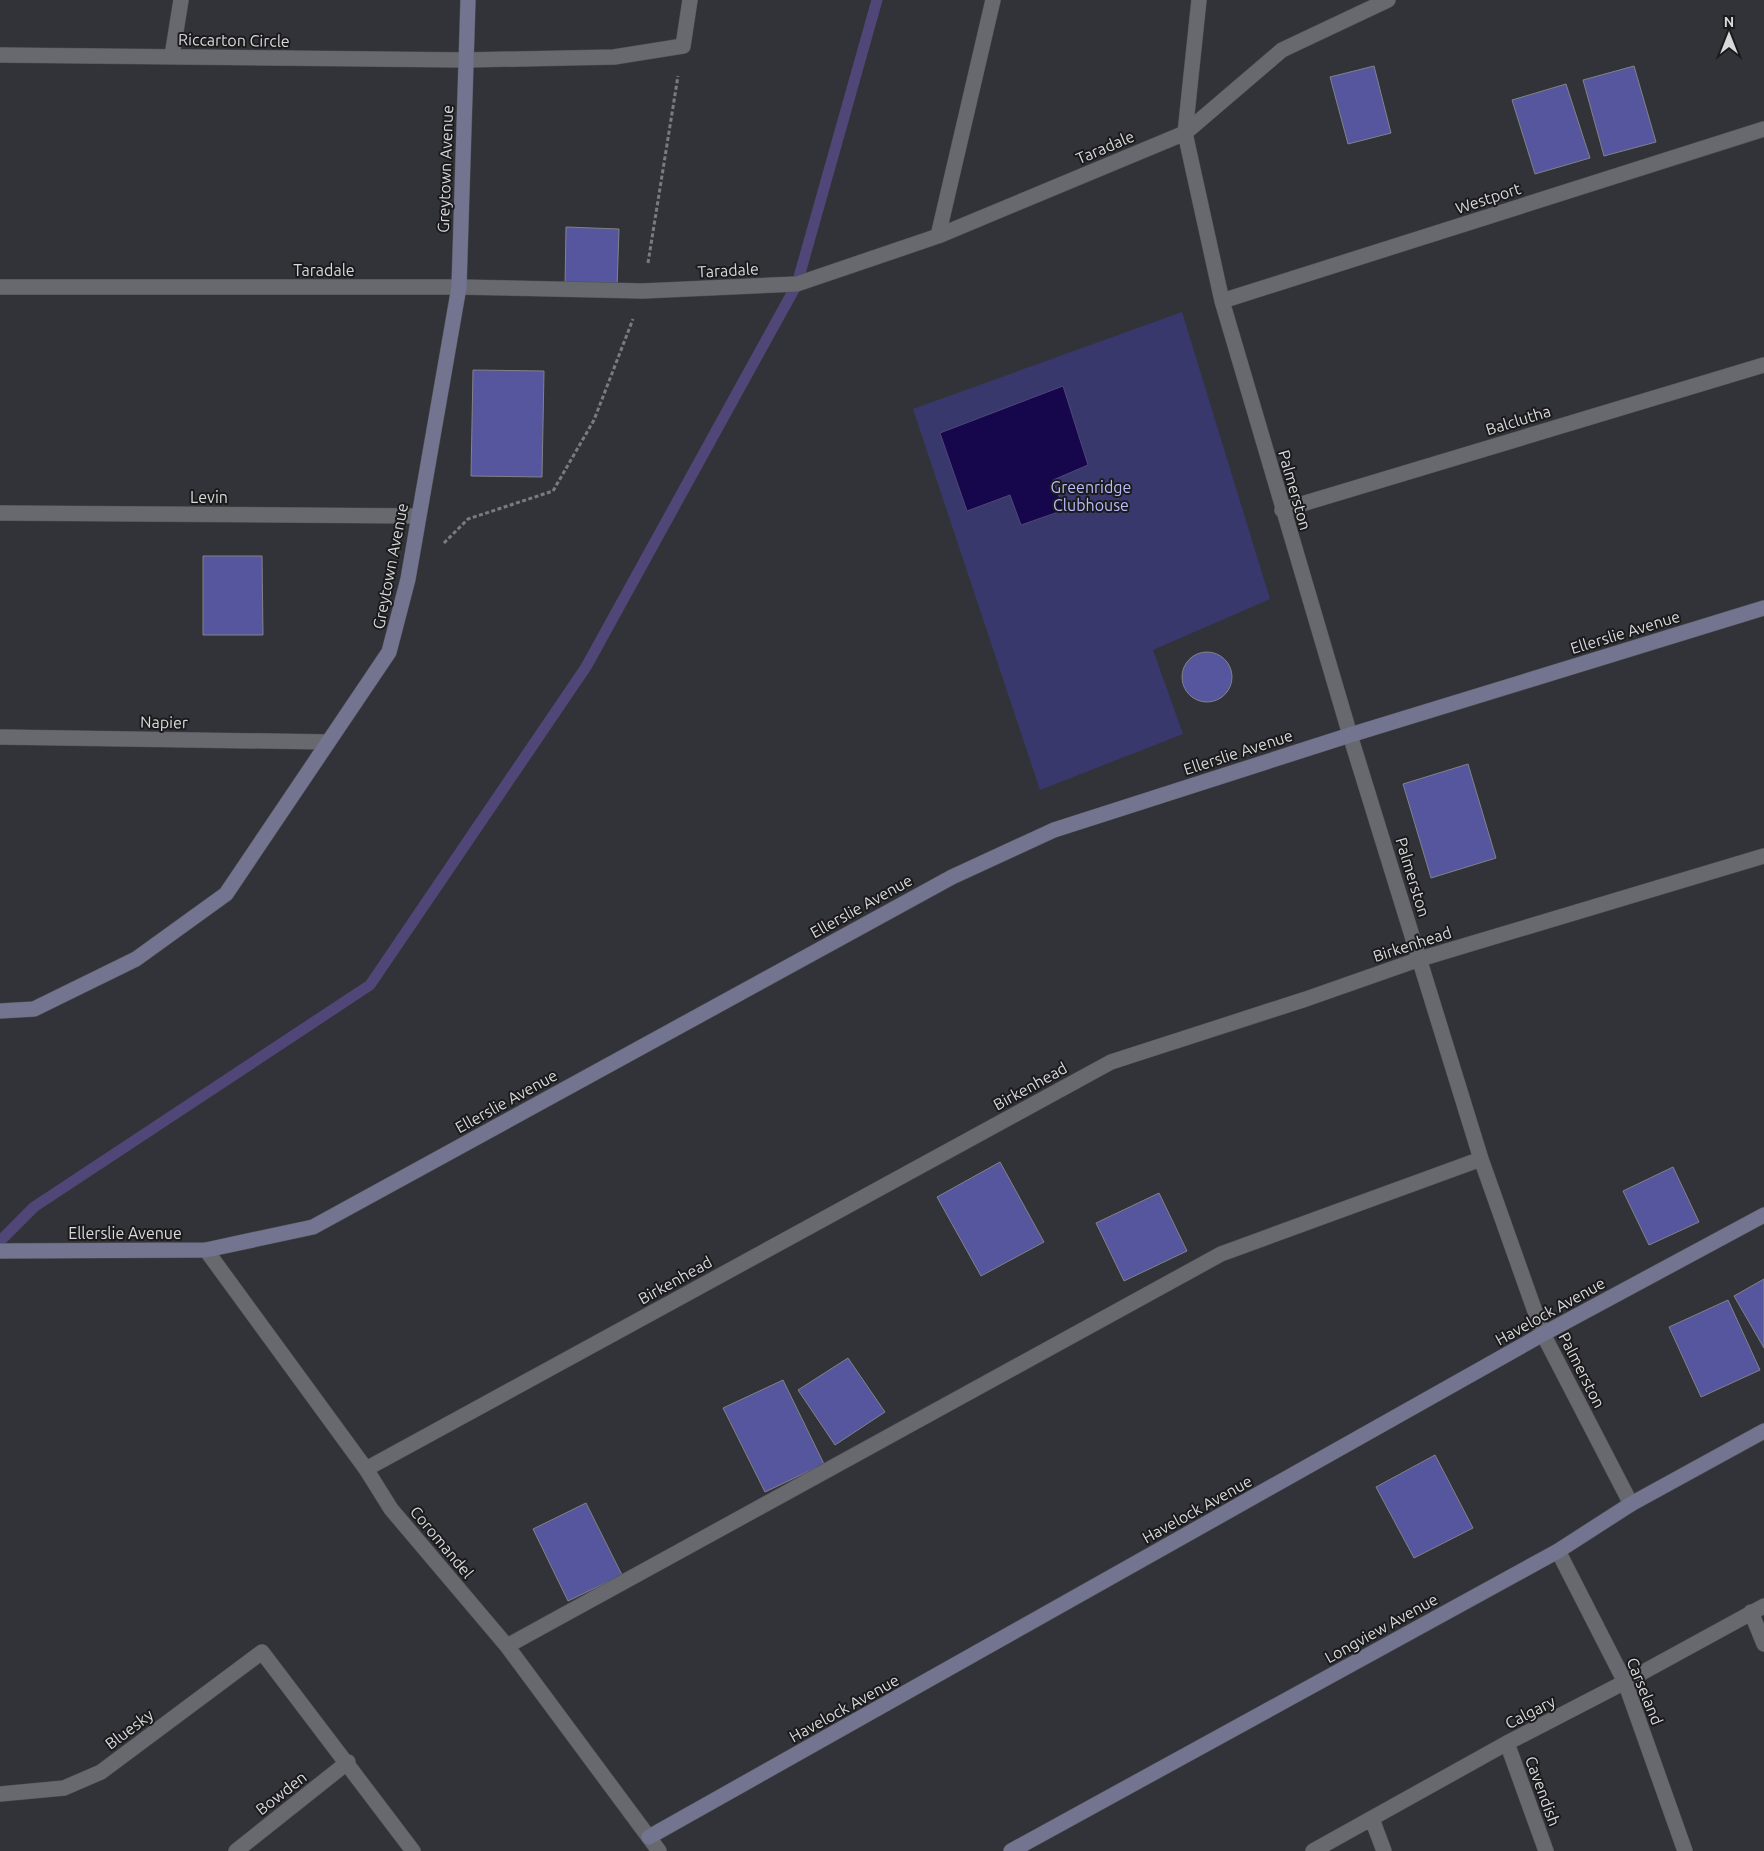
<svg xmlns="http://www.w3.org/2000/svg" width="1764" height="1851" font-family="Ubuntu,sans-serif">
	<rect width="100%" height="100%" fill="#323338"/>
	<path fill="#38386c" d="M1182,312L1270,599L1153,650L1183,734L1040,790L913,409Z"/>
	<path fill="#16074c" stroke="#504677" d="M1063,386L1088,465L1053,480L1064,510L1021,525L1010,495L967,511L940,433Z"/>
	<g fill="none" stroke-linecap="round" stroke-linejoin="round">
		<path stroke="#504677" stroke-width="11" d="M0,1241L34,1207L370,985L586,667L797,284L877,0"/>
	</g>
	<path fill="#56569f" stroke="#828288" d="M1374,66L1391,133L1348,144L1330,77Z
		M1634,66L1656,142L1604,156L1583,80Z
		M1566,84L1590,158L1535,174L1512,100Z
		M566,227L619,229L617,289L565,287Z
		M473,370L544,371L542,477L471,476Z
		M203,556H262L263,635H203Z
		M1182 677a25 25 0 1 1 50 0a25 25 0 1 1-50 0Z
		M1468,764L1496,858L1431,878L1403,784Z
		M1000,1162L1044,1242L981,1276L937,1197Z
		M1673,1167L1699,1222L1649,1245L1623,1191Z
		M1159,1193L1187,1251L1124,1281L1096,1223Z
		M1764,1279V1348L1734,1296Z
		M1728,1300L1760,1370L1701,1397L1669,1327Z
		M848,1358L885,1412L835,1445L798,1390Z
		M783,1380L824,1464L765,1492L723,1408Z
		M1435,1455L1473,1528L1414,1558L1376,1487Z
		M586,1503L622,1575L568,1601L533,1529Z"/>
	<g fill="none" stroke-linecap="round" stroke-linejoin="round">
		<g stroke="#4f5054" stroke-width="16">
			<path id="street" d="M1199,0L1185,133L1222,301L1350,735L1481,1159L1543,1334L1631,1504
				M0,55L467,60L614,57L683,46L690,0
				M172,56L181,0
				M938,236L993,0
				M0,287H459L643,291L797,284L938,236L1185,133L1282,50L1388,0
				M1222,301L1764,129
				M1282,510L1764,365
				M0,513L418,516
				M0,737L328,742
				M206,1250L366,1469L391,1509L507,1646L659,1851
				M366,1469L1111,1062L1306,999L1420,959L1764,856
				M1558,1551L1625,1682L1685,1851
				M1751,1612L1764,1644
				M507,1646L1221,1254L1481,1159
				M1507,1743L1546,1851
				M0,1794L64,1788L101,1772L262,1652L413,1851
				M1372,1819L1384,1851
				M236,1851L348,1762
				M1313,1851L1507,1743L1625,1682L1764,1606"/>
		</g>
		<g stroke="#4f5054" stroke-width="16">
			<path id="secondary" d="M0,1011L34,1009L136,959L226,894L389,652L408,579L459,287L468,0
				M0,1251L206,1250L313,1227L952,877L1054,830L1350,735L1764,608
				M649,1837L1543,1334L1764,1215
				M1011,1851L1558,1551L1631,1504L1764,1431"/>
		</g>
		<path stroke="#7b7b7f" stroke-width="3" stroke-dasharray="4 2.5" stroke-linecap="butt" d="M648,263L678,76
			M444,543L468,519L553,491L594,420L633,319"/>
		<use href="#street" stroke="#68696f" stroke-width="15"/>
		<use href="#secondary" stroke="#737590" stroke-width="15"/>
	</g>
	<g text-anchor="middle" stroke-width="4" stroke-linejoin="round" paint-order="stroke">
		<g font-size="16" fill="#d9d9dc" stroke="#1b1b1d">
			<text transform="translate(234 40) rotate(1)" y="6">Riccarton Circle</text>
			<text transform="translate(1105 147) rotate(-23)" y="6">Taradale</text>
			<text transform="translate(445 169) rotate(-88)" y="6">Greytown Avenue</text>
			<text transform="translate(1488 198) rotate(-18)" y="6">Westport</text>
			<text x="324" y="276">Taradale</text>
			<text transform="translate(728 270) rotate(-3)" y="6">Taradale</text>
			<text transform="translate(1518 420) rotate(-17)" y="6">Balclutha</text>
			<text transform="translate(1295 490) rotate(74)" y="6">Palmerston</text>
			<text x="209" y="503">Levin</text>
			<text transform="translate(390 566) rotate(-79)" y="6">Greytown Avenue</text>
			<text transform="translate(1625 632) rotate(-17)" y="6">Ellerslie Avenue</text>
			<text transform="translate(164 722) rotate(1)" y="6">Napier</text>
			<text transform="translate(1238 752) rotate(-18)" y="6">Ellerslie Avenue</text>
			<text transform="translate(1413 877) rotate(73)" y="6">Palmerston</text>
			<text transform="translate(861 906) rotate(-29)" y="6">Ellerslie Avenue</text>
			<text transform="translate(1412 944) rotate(-18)" y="6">Birkenhead</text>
			<text transform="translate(1030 1086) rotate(-29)" y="6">Birkenhead</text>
			<text transform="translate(506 1101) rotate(-29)" y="6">Ellerslie Avenue</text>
			<text x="125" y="1239">Ellerslie Avenue</text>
			<text transform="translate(675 1280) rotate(-29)" y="6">Birkenhead</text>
			<text transform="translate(1550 1311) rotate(-29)" y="6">Havelock Avenue</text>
			<text transform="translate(1582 1370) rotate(63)" y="6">Palmerston</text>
			<text transform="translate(1197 1509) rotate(-29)" y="6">Havelock Avenue</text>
			<text transform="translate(442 1542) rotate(50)" y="6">Coromandel</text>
			<text transform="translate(1381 1628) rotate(-29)" y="6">Longview Avenue</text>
			<text transform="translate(1645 1691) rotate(68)" y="6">Carseland</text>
			<text transform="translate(844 1708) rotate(-29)" y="6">Havelock Avenue</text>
			<text transform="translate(1530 1712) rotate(-27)" y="6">Calgary</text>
			<text transform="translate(129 1729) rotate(-37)" y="6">Bluesky</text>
			<text transform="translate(1543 1791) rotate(70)" y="6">Cavendish</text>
			<text transform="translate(281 1793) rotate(-38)" y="6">Bowden</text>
		</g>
		<g font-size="16" fill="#b8bcfa" stroke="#1b1b1d">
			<text x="1091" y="493">Greenridge<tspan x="1091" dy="18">Clubhouse</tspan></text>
		</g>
	</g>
	<g transform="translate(1729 35)" stroke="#1b1b1d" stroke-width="4" paint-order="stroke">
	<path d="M0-4L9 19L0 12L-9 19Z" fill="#d9d9dc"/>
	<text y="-8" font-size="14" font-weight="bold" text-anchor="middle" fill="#d9d9dc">N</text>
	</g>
</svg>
